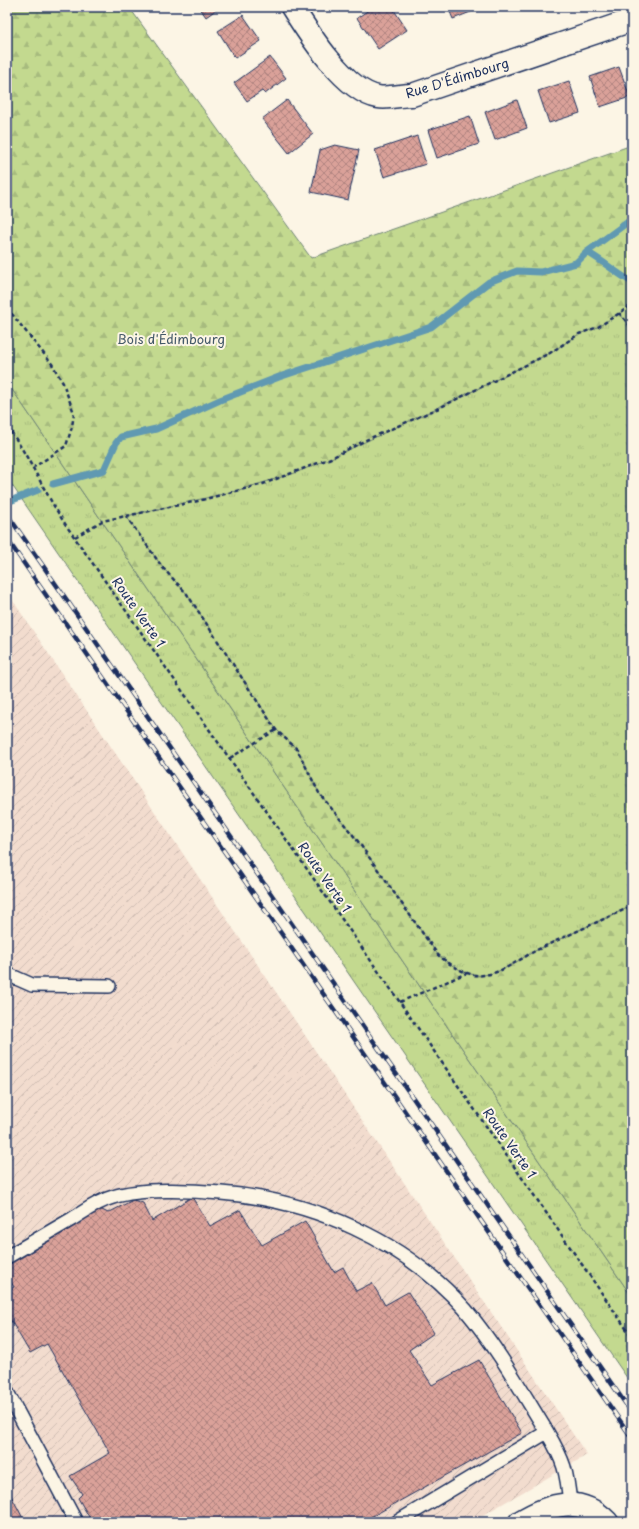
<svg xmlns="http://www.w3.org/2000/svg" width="639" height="1529" font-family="'Playpen Sans',sans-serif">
	<defs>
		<pattern id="industrial-furrows" width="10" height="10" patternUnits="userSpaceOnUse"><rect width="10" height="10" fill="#f2dcce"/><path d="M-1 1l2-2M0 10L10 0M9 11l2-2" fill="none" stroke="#cfbdb3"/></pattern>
		<pattern id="grass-tufts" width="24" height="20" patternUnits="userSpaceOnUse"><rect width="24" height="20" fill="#c3d98f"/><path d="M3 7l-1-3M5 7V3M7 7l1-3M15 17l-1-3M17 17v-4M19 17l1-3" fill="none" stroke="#a7bb7e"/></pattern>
		<pattern id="forest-firs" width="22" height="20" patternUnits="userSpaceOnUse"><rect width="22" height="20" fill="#c3d98f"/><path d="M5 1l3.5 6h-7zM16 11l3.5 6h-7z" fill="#a7bb7e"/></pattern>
		<pattern id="building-cross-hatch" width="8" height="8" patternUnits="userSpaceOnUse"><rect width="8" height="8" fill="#daa199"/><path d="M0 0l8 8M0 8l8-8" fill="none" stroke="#b08480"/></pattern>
	</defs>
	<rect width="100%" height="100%" fill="#fcf5e5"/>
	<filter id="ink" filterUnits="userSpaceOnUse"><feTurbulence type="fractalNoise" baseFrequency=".025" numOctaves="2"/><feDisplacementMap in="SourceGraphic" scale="8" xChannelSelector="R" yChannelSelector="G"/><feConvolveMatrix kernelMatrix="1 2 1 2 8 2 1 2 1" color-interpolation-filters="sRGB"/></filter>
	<g filter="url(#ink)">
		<path fill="url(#industrial-furrows)" d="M7,592L587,1455L471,1522H7Z"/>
		<path fill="url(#grass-tufts)" stroke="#6f8476" d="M619,313L632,328V906C600,920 568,935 537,950C521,958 503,973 484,975C469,978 449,964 438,955L357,840L319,793L297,749L276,730L187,594L163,568L126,516L166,508L366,440L439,408L550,353L579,334L598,327Z
			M7,382L632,1297V1385L7,478Z"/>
		<path fill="url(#forest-firs)" stroke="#6f8476" d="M7,7H129L311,258L632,145V328L619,313L598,327L579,334L550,353L481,387L331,458L295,473L232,492L126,516L163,568L187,594L276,729L297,749L319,793L357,840L438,955C449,964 469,978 484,975C503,973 521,958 537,950C568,935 600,921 632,906V1297L7,382Z"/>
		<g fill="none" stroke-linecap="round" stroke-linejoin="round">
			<path stroke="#6199b2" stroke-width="7" d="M587,252C603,261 616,273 632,282
				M53,484L104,470L116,443L121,437L156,429L220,400L279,377L431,327L489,282L517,271L541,272L576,263L587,252L632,219
				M10,501L38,490"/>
		</g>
		<path fill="url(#building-cross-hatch)" stroke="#1b2f5e" d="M199,7H220L206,17Z
			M373,7H392L407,30L378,49L357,18Z
			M448,7H483L453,19Z
			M243,15L261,41L235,58L218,31Z
			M270,57L286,78L265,94L262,91L247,101L234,83Z
			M619,67L630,97L600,107L590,77Z
			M569,81L580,113L549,123L538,91Z
			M287,100L313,134L289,153L262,119Z
			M517,100L527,128L495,140L485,112Z
			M470,116L479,144L437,158L428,130Z
			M417,136L426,164L384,177L375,150Z
			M335,145L359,150L348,200L311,192L320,150Z
			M192,1197L210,1226L240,1210L262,1245L305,1221L334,1272L343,1267L356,1291L372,1283L385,1305L408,1292L434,1333L409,1350L432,1385L479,1360L522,1433L362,1522H92L78,1498L82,1494L70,1476L110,1453L47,1344L30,1353L7,1314V1291L14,1287L7,1276V1262L98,1208L108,1213L133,1200L143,1203L152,1221Z
			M7,1488L25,1522H7Z"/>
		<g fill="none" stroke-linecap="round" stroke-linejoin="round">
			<g stroke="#1b2f5e" stroke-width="16">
				<path id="service" d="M7,974L32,985L109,986
					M7,1257C29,1244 50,1232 72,1219C85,1211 98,1201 113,1197C141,1188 191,1190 221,1193C311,1200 404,1240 465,1309C497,1347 521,1390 547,1432
					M7,1392L76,1522
					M397,1522L547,1432C564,1461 567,1471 570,1504"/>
			</g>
			<g stroke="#1b2f5e" stroke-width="25">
				<path id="minor" d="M292,7C309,34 345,91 378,97C388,99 402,95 412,95L632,20
					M520,1522C550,1504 579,1494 607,1522"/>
			</g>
			<path stroke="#1b2f5e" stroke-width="2.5" stroke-dasharray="4 3" stroke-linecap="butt" d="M7,308L52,364L63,383L74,413L72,427L66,446L34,467
				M619,313L632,328
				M7,426C31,459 46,497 70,531C258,799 446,1067 632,1337
				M126,516L163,568L187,594L276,730L297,749L319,793L357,840L438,955C449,964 469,978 484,975C503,973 521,958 537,950C568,935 600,921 632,906
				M75,537L102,521L198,501L263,484L331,458L366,440L439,408L550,353L579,334L598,327L632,305
				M230,758L276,730
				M400,1002L467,973"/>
			<use href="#service" stroke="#fcf5e5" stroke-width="13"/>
			<use href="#minor" stroke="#fcf5e5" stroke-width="22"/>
			<g stroke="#1b2f5e" stroke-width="4.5">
				<path id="rail" d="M7,514L632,1413
					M7,539L632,1438"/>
			</g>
			<use href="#rail" stroke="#fcf5e5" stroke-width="3" stroke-dasharray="9" stroke-linecap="butt"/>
		</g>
	</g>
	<g text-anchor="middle" stroke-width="4" stroke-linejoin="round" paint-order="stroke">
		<g font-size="13" fill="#1b2f5e" stroke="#fcf5e5">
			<text transform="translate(457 78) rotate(-17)" y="5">Rue D'Édimbourg</text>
			<text transform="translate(139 612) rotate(55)" y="5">Route Verte 1</text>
			<text transform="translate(325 877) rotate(55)" y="5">Route Verte 1</text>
			<text transform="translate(510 1143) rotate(55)" y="5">Route Verte 1</text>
		</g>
		<g font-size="13" fill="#455a6a" stroke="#fcf5e5">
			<text x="171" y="344">Bois d'Édimbourg</text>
		</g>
	</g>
	<rect width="639" height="1529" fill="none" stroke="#fcf5e5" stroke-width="24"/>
	<rect x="12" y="12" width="615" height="1505" fill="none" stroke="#1b2f5e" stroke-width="1.5" filter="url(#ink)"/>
</svg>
